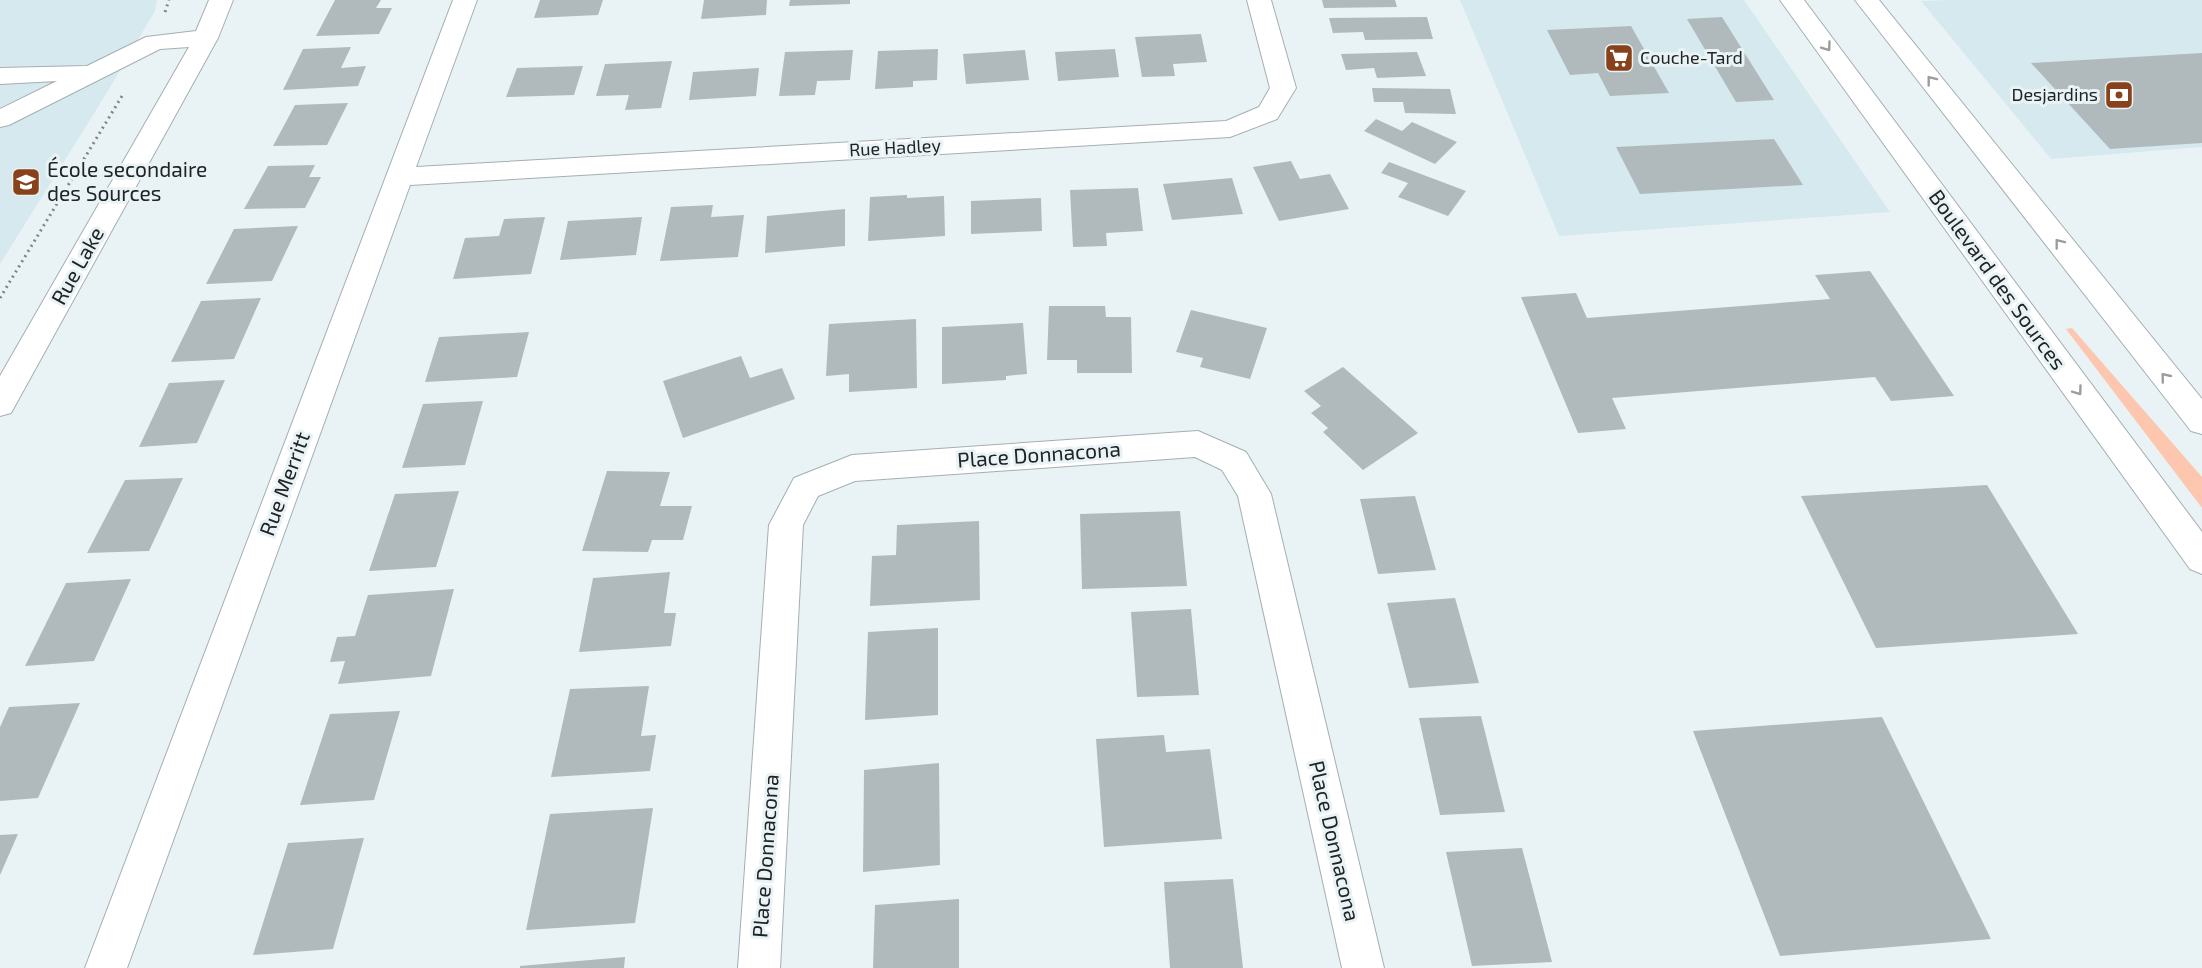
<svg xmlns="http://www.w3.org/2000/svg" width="2202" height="968" font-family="'Exo 2',sans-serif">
	<rect width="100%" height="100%" fill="#e9f3f6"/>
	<path fill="#d5e9ee" d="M0,0H157L155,11L103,99L0,264Z
		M1460,0H1744L1890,212L1559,236Z
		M1952,0H2202V147L2051,159L1921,1Z"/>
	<path fill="#fcc7ae" d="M2072,328L2202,477V508L2066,329Z"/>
	<path fill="#b0babd" d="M335,0H381L376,8H392L379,34L316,36Z
		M540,0H603L598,15L534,18Z
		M704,0H767L766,15L701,19Z
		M790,0H850V4L789,6Z
		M1322,0H1395L1397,7L1324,8Z
		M1427,17L1433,39L1365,40L1363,32L1333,33L1329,18Z
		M1722,17L1774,100L1736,102L1687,19Z
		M1631,26L1669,93L1610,96L1598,73L1570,75L1547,30Z
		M1201,34L1207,62L1173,64L1175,76L1142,77L1135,37Z
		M351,47L341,68L366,66L358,86L283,90L303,49Z
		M938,49L937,80L913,81V87L875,89L878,51Z
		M1115,49L1119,77L1058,81L1055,52Z
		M853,50L850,80L817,81L815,95L779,96L785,52Z
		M1025,50L1029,80L966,84L963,54Z
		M1417,52L1426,76L1377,78L1374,68L1346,70L1341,54Z
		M2202,53V143L2110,149L2031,63Z
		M672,61L661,108L625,110L629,95L596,96L605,64Z
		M583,66L574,95L506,97L517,68Z
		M759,68L756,96L689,100L693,72Z
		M1372,88L1450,89L1456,114L1405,113L1403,102H1374Z
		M348,103L327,145L273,146L295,105Z
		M1376,119L1402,131L1412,122L1457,142L1435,164L1364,131Z
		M1774,139L1803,185L1640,194L1616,147Z
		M1291,161L1300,179L1330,174L1349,209L1279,221L1253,167Z
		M1389,162L1466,191L1448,216L1398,197L1408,183L1381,173Z
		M315,165L309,177H321L305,208L244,209L268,166Z
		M1232,178L1243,214L1172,220L1163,184Z
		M1138,188L1143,231L1106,233L1107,246L1073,247L1070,190Z
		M907,195V198L944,196L945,236L868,241L870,197Z
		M1041,198L1042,231L971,234V201Z
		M713,205L711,217L744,215L738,257L660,261L671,207Z
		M845,209V246L765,253L767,216Z
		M545,217L531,274L453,279L465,238L499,236L504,219Z
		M642,217L636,255L560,260L568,221Z
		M298,226L272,281L206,284L234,229Z
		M1870,271L1954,396L1891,401L1875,377L1612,398L1626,429L1578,433L1521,297L1576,293L1587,318L1830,299L1815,275Z
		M261,298L234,359L171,362L201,301Z
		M1049,306H1105L1106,317H1131L1132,373H1077V360H1047Z
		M1191,310L1267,328L1250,379L1200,367L1203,358L1176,352Z
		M916,319L917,388L849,392V374L826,376L829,324Z
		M1023,323L1027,374L1006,376V380L942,384V327Z
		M529,332L517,377L425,382L439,337Z
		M741,356L750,378L782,368L795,399L683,438L663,381Z
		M1343,367L1418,433L1363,470L1323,432L1328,428L1311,413L1321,406L1304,391Z
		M225,380L197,443L139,447L169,383Z
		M483,401L465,465L402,468L423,404Z
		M607,471L670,472L660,506H692L683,540H652L648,552L582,551Z
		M183,478L149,551L87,553L125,480Z
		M1987,485L2078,634L1876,648L1801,496Z
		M459,491L436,567L369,571L395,494Z
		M1415,496L1436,570L1378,574L1360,499Z
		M1180,511L1187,586L1082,589L1080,514Z
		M979,521L980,600L870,606L872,556L896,555L897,525Z
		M670,572L664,613H676L671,646L579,652L593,578Z
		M131,579L94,661L25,666L66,583Z
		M454,589L431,676L338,684L345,661L330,662L337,637L355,636L368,595Z
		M1455,598L1479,683L1409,688L1387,603Z
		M1191,609L1199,695L1137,697L1131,612Z
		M938,628V715L865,720L868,632Z
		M649,686L641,736L656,735L650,771L551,777L570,689Z
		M80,703L38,798L0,801V727L9,707Z
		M400,711L374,800L300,805L330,714Z
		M1481,716L1505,812L1440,815L1419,718Z
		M1882,717L1991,939L1780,956L1693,731Z
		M1164,735L1166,752L1210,749L1222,839L1104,847L1096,739Z
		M939,763L940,865L863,872L864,770Z
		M653,808L635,923L526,930L550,814Z
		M18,834L0,875V835Z
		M364,838L333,949L253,955L288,843Z
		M1522,848L1552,962L1472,966L1446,852Z
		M1233,879L1243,968H1170L1164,882Z
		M959,899V968H873L875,905Z
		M625,957L624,968H520V966Z"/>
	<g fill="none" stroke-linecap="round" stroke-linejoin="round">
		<g stroke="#a5afb2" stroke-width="2">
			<path id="minor" d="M209,0H233L218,38L11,413L0,416V376L189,47L160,49L9,125L0,127V109L57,81L0,84V68L87,66L146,37L196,31Z
				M453,0H477L416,167L1226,121L1259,107L1270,88L1247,0H1271L1296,88L1277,119L1230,137L410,185L127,968H85Z
				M1198,431L1246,452L1271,494L1384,968H1342L1238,496L1222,470L1195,457L855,481L818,496L803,525L780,968H738L769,525L794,478L852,455Z"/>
		</g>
		<g stroke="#a5afb2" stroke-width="2">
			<path id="major" d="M1780,0H1804L2202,532V574L2190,569Z
				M1855,0H1879L2202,399V434L2191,431Z"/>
		</g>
		<path stroke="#808688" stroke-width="3" stroke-dasharray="2 4" stroke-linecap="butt" d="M165,12L169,0
			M0,298L122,96"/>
		<use href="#minor" fill="#fff" fill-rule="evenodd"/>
		<use href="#major" fill="#fff" fill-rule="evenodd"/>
	</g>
	<defs><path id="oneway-chevron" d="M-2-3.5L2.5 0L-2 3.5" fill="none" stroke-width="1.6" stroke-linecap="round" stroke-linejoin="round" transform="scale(1.5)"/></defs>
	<g stroke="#9b9c9d">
		<use href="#oneway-chevron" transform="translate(1827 47) rotate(54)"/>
		<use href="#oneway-chevron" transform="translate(1931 80) rotate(-128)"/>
		<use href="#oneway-chevron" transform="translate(2059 243) rotate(-128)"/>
		<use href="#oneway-chevron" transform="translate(2165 377) rotate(-129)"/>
		<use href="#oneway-chevron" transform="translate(2078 391) rotate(54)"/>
	</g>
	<defs>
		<g id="supermarket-square" transform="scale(1.5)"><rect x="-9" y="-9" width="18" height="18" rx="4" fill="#88421b" stroke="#e9f3f6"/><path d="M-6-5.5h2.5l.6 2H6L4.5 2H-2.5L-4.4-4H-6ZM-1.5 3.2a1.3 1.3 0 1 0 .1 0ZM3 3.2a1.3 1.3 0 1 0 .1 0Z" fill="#fff"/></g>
		<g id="bank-square" transform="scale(1.5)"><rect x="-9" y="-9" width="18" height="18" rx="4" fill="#88421b" stroke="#e9f3f6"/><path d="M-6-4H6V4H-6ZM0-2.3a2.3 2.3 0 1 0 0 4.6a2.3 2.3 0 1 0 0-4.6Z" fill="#fff"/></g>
		<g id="school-square" transform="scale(1.5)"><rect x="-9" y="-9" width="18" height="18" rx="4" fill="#88421b" stroke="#e9f3f6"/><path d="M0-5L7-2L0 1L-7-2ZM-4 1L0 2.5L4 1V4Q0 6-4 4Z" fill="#fff"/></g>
	</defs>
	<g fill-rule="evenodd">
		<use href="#supermarket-square" x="1619" y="58"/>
		<use href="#bank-square" x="2119" y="95"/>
		<use href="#school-square" x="26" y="182"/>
	</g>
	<g text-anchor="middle" stroke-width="6" stroke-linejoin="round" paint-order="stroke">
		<g font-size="18" fill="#212425" stroke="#e9f3f6" text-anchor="start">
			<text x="1640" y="64">Couche-Tard</text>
			<text x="2098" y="101" text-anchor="end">Desjardins</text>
		</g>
		<g font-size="18" fill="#212425" stroke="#e9f3f6">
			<text transform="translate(895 148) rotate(-3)" y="6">Rue Hadley</text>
		</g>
		<g font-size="21" fill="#212425" stroke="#e9f3f6" text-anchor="start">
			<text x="47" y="177">École secondaire<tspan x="47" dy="24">des Sources</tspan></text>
		</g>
		<g font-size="21" fill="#212425" stroke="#e9f3f6">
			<text transform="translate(78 266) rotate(-61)" y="7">Rue Lake</text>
			<text transform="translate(1997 280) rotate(54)" y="7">Boulevard des Sources</text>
			<text transform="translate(1039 455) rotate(-4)" y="7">Place Donnacona</text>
			<text transform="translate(285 484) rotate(-70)" y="7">Rue Merritt</text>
			<text transform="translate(1334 841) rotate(77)" y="7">Place Donnacona</text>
			<text transform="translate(766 856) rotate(-86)" y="7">Place Donnacona</text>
		</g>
	</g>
</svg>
